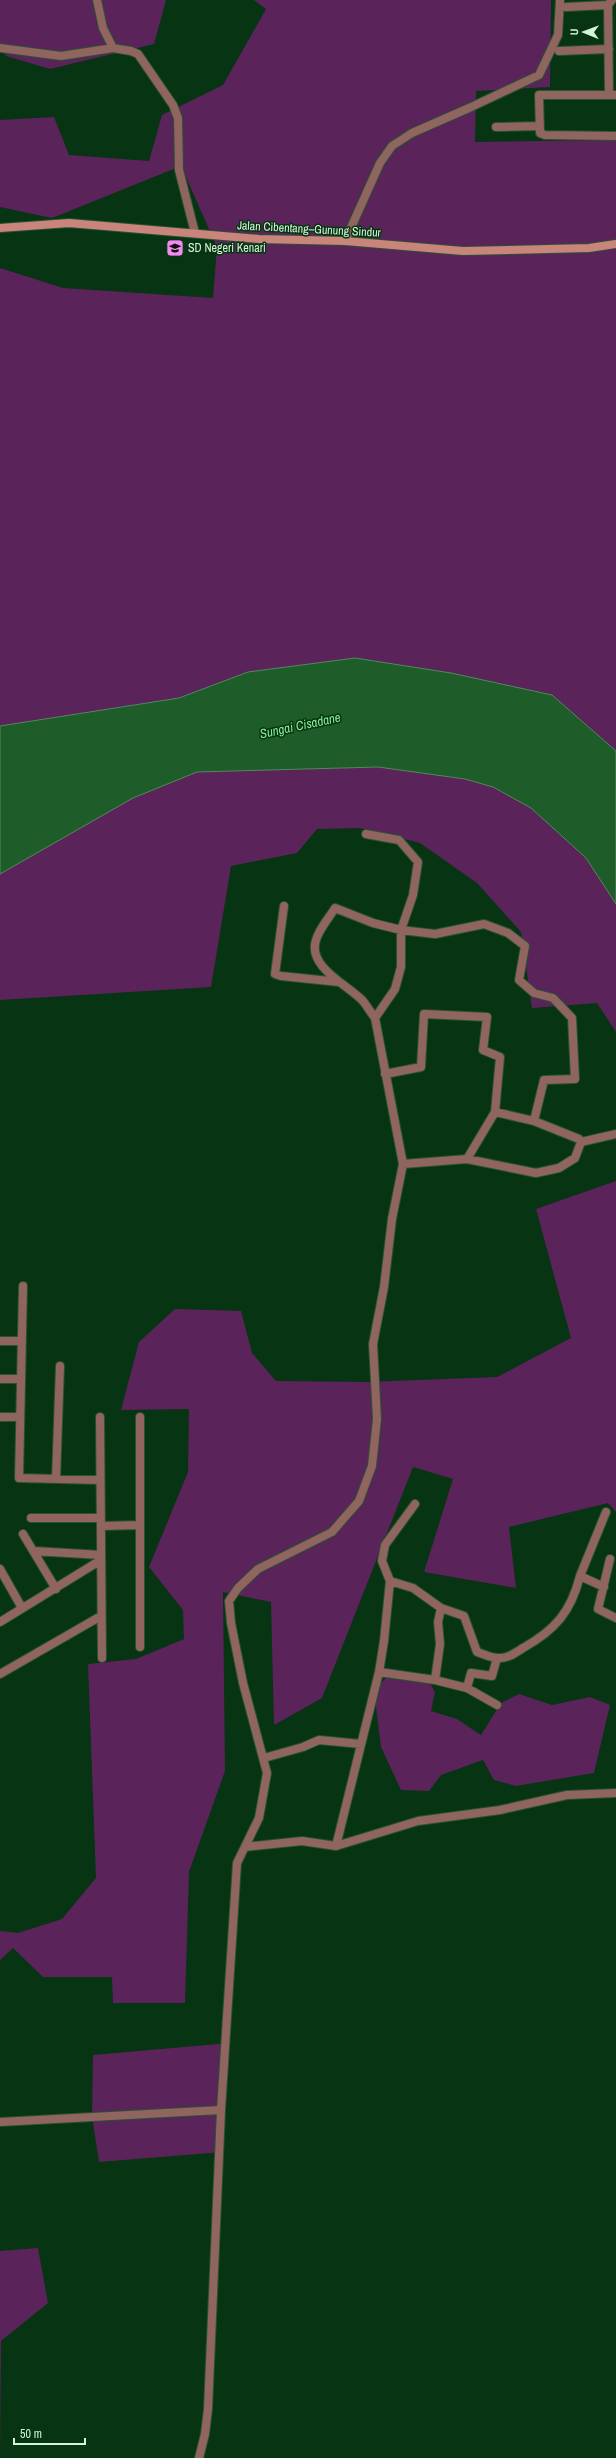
<svg xmlns="http://www.w3.org/2000/svg" width="616" height="2458" font-family="'Archivo Narrow',sans-serif">
	<rect width="100%" height="100%" fill="#073412"/>
	<path fill="#5a235a" d="M0,0H166L154,44L50,69L6,56L0,45Z
		M254,0H551L550,87L476,91L475,142L616,140V751L552,695L451,673L355,658L248,672L179,698L0,726V268L63,288L213,298L217,247L181,166L52,218L0,207V120L54,117L69,155L149,161L162,115L223,85L266,9Z
		M378,767L465,779L493,787L531,808L586,858L616,904V1032L597,1003L532,1008L521,932L477,883L420,843L360,828L317,829L297,853L231,866L211,987L0,1000V874L133,798L197,772Z
		M616,1181V1512L608,1503L509,1527L516,1588L424,1572L453,1479L413,1467L322,1698L274,1725L271,1602L223,1592L225,1771L189,1872L185,2003H113L112,1977H43L13,1948L0,1960V1931L18,1933L62,1919L96,1878L88,1664L136,1659L184,1639L183,1610L149,1567L188,1472L189,1409L121,1410L139,1342L175,1309L241,1311L252,1353L276,1381L367,1382L497,1377L571,1338L536,1209Z
		M392,1672L426,1677L435,1692L431,1711L457,1719L481,1735L501,1703L519,1694L552,1705L590,1697L610,1705L594,1773L516,1786L494,1780L483,1760L441,1775L429,1791L401,1790L381,1747L374,1690Z
		M229,2043L223,2152L99,2162L92,2116L93,2055Z
		M38,2248L48,2303L1,2341L0,2458V2251Z"/>
	<path fill="#1e5c2a" stroke="#55895e" d="M355,658L451,673L552,695L616,751V904L586,858L531,808L493,787L465,779L378,767L197,772L133,798L0,874V726L179,698L248,672Z"/>
	<g fill="none" stroke-linecap="round" stroke-linejoin="round">
		<g stroke="#285332" stroke-width="10">
			<path id="street" d="M97,0L103,28L113,48L131,51L138,54L173,105L178,118L179,170L195,233
				M566,7L608,5
				M0,48L61,56L113,48
				M559,51L609,49
				M609,95L608,5L612,0
				M616,95H539L540,133L545,135L616,136
				M496,127L539,126
				M345,241L380,163L392,146L412,133L469,108L539,75L558,35L560,0
				M366,834L399,840L418,862L413,895L401,930V967L395,989L375,1018
				M284,906L275,974L281,976L339,982
				M385,1074L421,1067L424,1014L487,1017L483,1050L500,1057L495,1112L467,1159
				M495,1112L534,1121L579,1139L581,1142
				M403,1164L467,1159L536,1173L559,1168L575,1158L581,1142L616,1134
				M23,1286L19,1478L100,1480
				M0,1341H22
				M0,1379H21
				M0,1417H20
				M100,1417L102,1658
				M140,1417V1647
				M56,1479L60,1366
				M31,1518H100
				M101,1526L140,1525
				M23,1534L56,1589
				M34,1551L101,1555
				M610,1559L598,1609L616,1618
				M0,1569L22,1608
				M390,1581L413,1588L441,1608L464,1616L477,1652C484,1654 491,1658 498,1658C507,1659 515,1653 523,1648C555,1630 571,1612 580,1576
				M604,1587L580,1576L606,1512
				M0,1622L101,1560
				M379,1672L435,1680L467,1688L497,1705
				M0,1674L101,1616
				M435,1680L440,1644L438,1622L441,1608
				M467,1688L471,1673L492,1676L497,1658
				M264,1758L303,1747L319,1740L361,1744
				M336,1846L379,1672L384,1641L390,1581L382,1561L385,1545L415,1504
				M245,1847L302,1841L336,1846L418,1821L500,1810L567,1795L616,1793
				M0,2122L221,2110
				M199,2458L205,2434L208,2409L221,2110L237,1863L259,1818L267,1773L243,1683L231,1623L229,1601L238,1588L258,1569L332,1532L359,1501L372,1466L377,1419L373,1344L384,1287L392,1219L403,1164L375,1018C371,1013 367,1006 363,1001C348,985 307,967 316,940C319,929 329,918 335,908L373,923L401,930L435,934L484,924L508,933L525,946L519,980L534,993L553,998L572,1018L575,1079L544,1080L534,1121"/>
		</g>
		<g stroke="#285332" stroke-width="10">
			<path id="secondary" d="M0,228L69,223L259,239L345,241L463,251L589,248L616,244"/>
		</g>
		<use href="#street" stroke="#90645f" stroke-width="8"/>
		<use href="#secondary" stroke="#c9847b" stroke-width="8"/>
	</g>
	<defs>
		<g id="school-square" transform="scale(0.9)"><rect x="-9" y="-9" width="18" height="18" rx="4" fill="#f28af2" stroke="#073412"/><path d="M0-5L7-2L0 1L-7-2ZM-4 1L0 2.5L4 1V4Q0 6-4 4Z" fill="#111"/></g>
	</defs>
	<g fill-rule="evenodd">
		<use href="#school-square" x="175" y="248"/>
	</g>
	<g text-anchor="middle" stroke-width="3" stroke-linejoin="round" paint-order="stroke">
		<g font-size="12" fill="#d5f3d7" stroke="#073412">
			<text transform="translate(309 229) rotate(3)" y="4">Jalan Cibentang–Gunung Sindur</text>
		</g>
		<g font-size="12" fill="#d5f3d7" stroke="#073412" text-anchor="start">
			<text x="188" y="252">SD Negeri Kenari</text>
		</g>
		<g font-size="13" font-style="italic" fill="#86ee94" stroke="#073412">
			<text transform="translate(300 725) rotate(-12)" y="5">Sungai Cisadane</text>
		</g>
	</g>
	<g transform="translate(584 32) rotate(271)" stroke="#073412" stroke-width="3" paint-order="stroke">
	<path d="M0-3L7 15L0 10L-7 15Z" fill="#d5f3d7"/>
	<text y="-6" font-size="11" font-weight="bold" text-anchor="middle" fill="#d5f3d7">U</text>
	</g>
	<path d="M14 2438v6h71v-6" fill="none" stroke="#d5f3d7" stroke-width="2"/>
	<text x="20" y="2438" font-size="12" fill="#d5f3d7" stroke="#073412" stroke-width="3" paint-order="stroke">50 m</text>
</svg>
